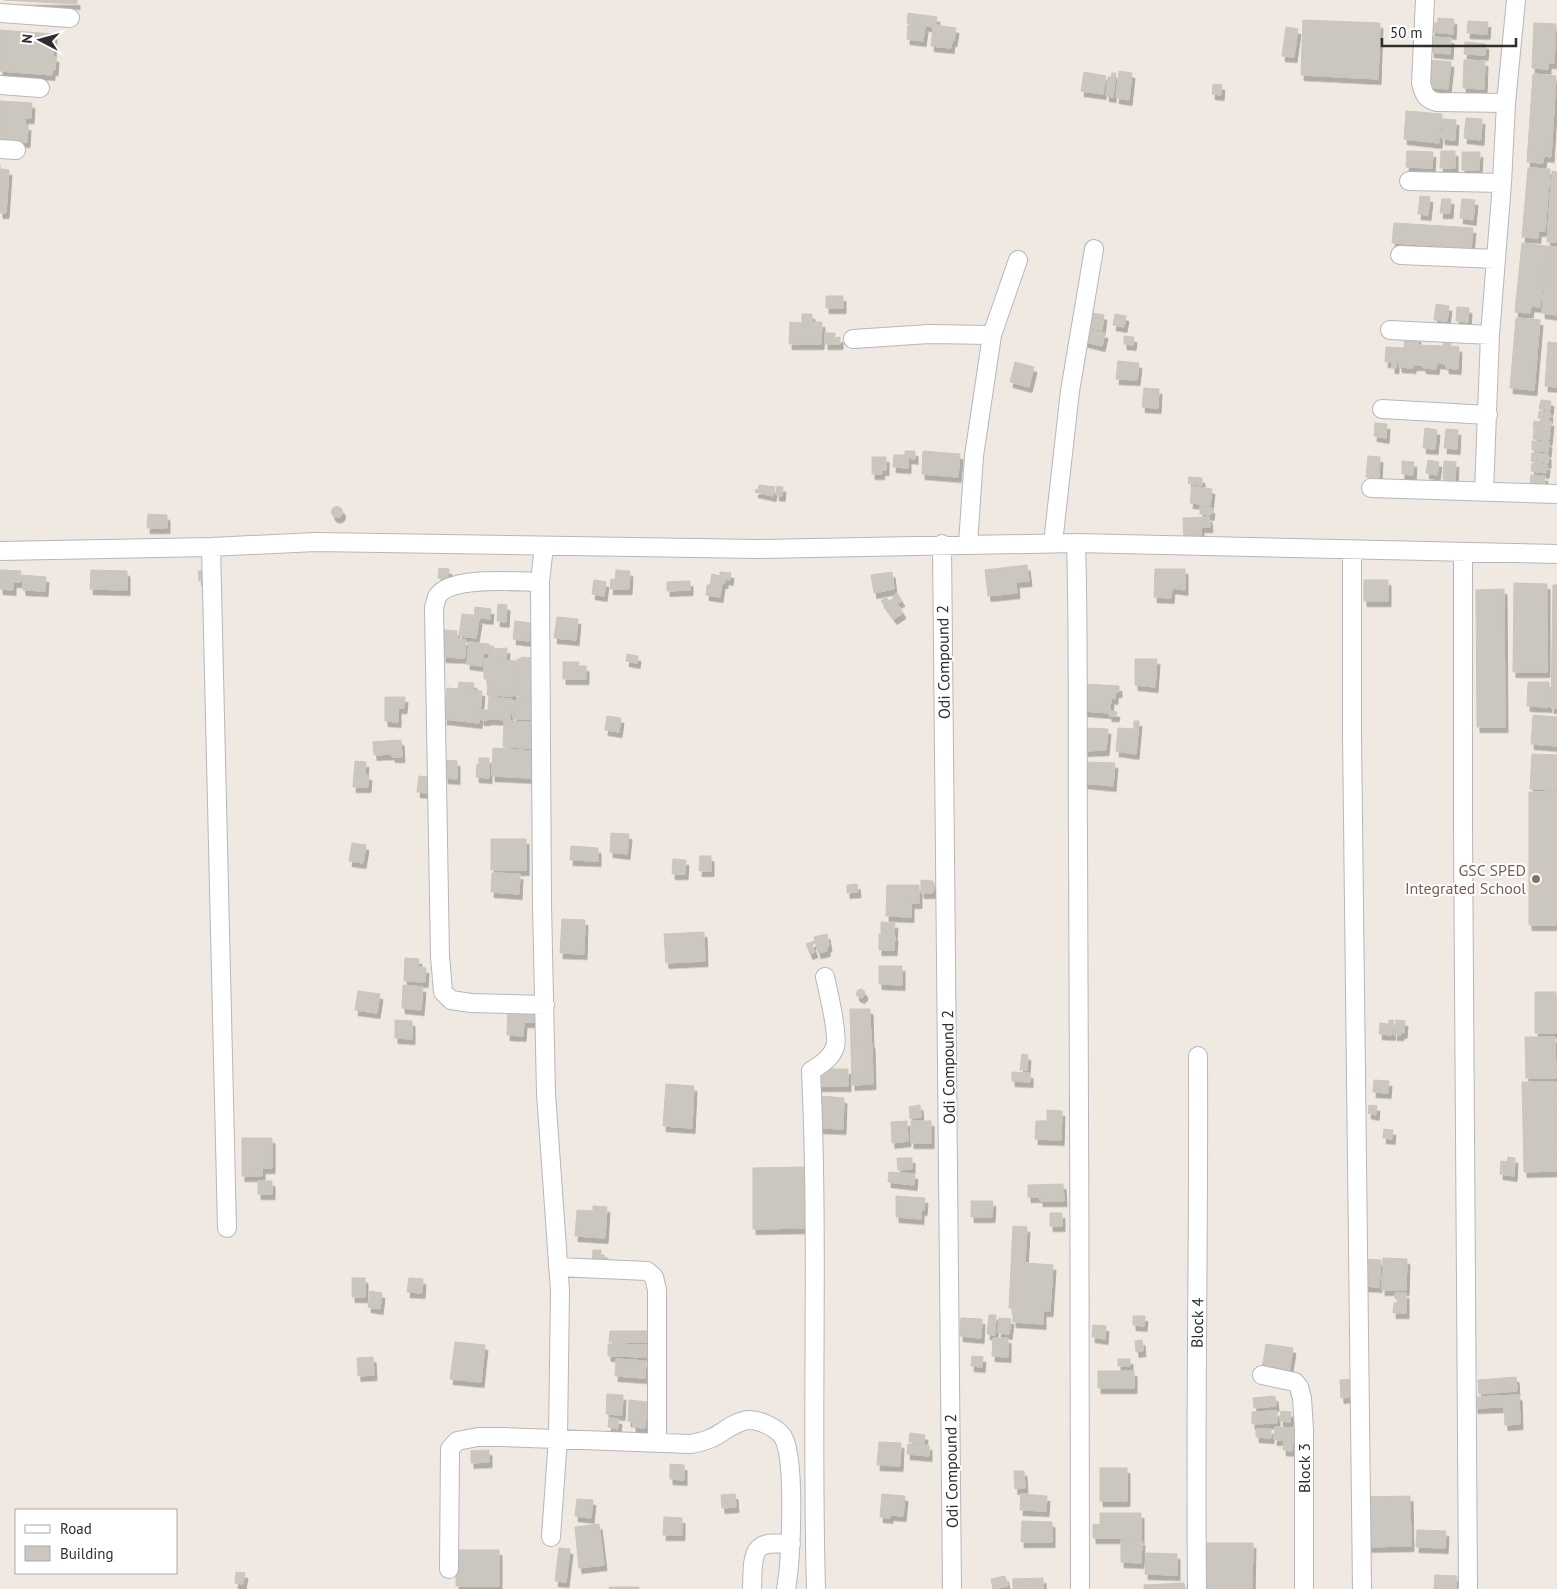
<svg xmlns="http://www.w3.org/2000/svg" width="1557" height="1589" font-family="'PT Sans',sans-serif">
	<defs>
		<filter id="shadow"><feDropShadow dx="3" dy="5.5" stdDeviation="0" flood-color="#0004"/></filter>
	</defs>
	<rect width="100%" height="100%" fill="#efe9e1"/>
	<path fill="#cbc7bf" stroke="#cbc5ba" filter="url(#shadow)" d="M4,0H77V4Z
		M908,13L937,17L936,25L956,28L954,41H952L951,48L931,46L933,27L907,23Z
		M1438,18L1454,19L1453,34L1432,32V23H1438Z
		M1303,20L1380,23L1378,79L1301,75Z
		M1468,21L1488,22L1487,34L1467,33Z
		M1534,23L1556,24L1554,63H1548V69L1532,68Z
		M908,25L925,27L923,41L907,39Z
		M1286,27L1298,29L1294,57L1282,56Z
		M0,30L54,34L53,56L56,57L55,70H52V75L0,71Z
		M1432,37L1451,38L1450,54L1431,52Z
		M1465,42L1486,44L1485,55L1464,54Z
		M1431,60L1451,62L1448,89L1428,87Z
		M1464,60L1485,61L1484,89L1463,88Z
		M1119,71L1132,73L1129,100L1116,98Z
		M1084,72L1106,76L1103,94L1081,91Z
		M1112,73H1116L1113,97L1106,96L1108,77H1111Z
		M1533,74L1556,76L1551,157L1544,156L1543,163L1527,162Z
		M1213,84L1222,85L1221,95L1212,94Z
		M0,101L32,103L31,118H25V125H28L27,142L0,141Z
		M1406,111L1442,114L1439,143L1404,139Z
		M1466,118L1482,119L1481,140L1464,138Z
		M1443,119L1456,120L1455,140L1442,139Z
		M1407,151L1433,152L1432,168L1406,167Z
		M1441,151H1455V168H1440Z
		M1462,152H1480L1479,170H1462Z
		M0,165V169L9,170L6,213H0Z
		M1528,168L1550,169L1545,231H1538V238L1522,237Z
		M1552,171L1557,172V242H1547Z
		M1420,196L1430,197L1428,215L1418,214Z
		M1442,199H1451L1450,213H1440Z
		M1462,199L1475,200L1473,220L1460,218Z
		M1394,223L1473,228L1471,248L1392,243Z
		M1522,243L1546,246L1540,307L1531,306L1530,313L1515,312Z
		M1547,246L1557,247V315L1542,313Z
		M826,296H843V308H826Z
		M1436,304L1449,306L1447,321L1434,320Z
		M1457,307L1469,308L1468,322L1456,321Z
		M1087,312L1104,315L1102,330L1085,327Z
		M802,314H812V322H822L821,344H789L790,322L802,323Z
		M1115,314L1126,316L1124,327L1113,325Z
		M1516,318L1540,320L1534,390L1510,388Z
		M1085,329L1105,333L1102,346L1082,341Z
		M825,333H835V338L840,337V344H825Z
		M1124,336L1134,337L1133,345L1124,344Z
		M1405,336L1418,337V345L1443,346L1444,342L1451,343L1450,346L1459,347L1458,369L1446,368V364L1437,363L1436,369L1423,368V365H1413V368L1399,367V363L1396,362V368H1392V362H1385L1386,347L1404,348Z
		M1548,342L1557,343V387L1545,386Z
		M1118,361L1139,363L1137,380L1116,379Z
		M1015,362L1034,367L1029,387L1010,382Z
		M1144,388L1159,389L1158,408L1142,407Z
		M1541,400L1551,401L1550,410L1539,409Z
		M1539,411L1550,412L1549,419L1538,418Z
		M1540,420L1551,421L1550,431L1533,429L1534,421L1539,422Z
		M1375,423L1387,424L1386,438L1374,436Z
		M1425,428L1437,430L1435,449L1423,448Z
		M1446,429L1458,430L1457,449L1444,448Z
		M1534,430L1550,432L1549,440L1533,439Z
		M1532,441L1549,442L1548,452L1532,450Z
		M905,451H915V459L908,458V468L893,467L894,455H905Z
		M923,451L960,454L958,477L922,474Z
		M1532,453L1548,454V463L1531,461Z
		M1368,456L1380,457L1379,478L1366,477Z
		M872,457H886V470H881L882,474H872Z
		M1428,460L1439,462L1437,475L1426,473Z
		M1402,461L1414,462L1413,475L1402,474Z
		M1444,461L1456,462L1455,481L1443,479Z
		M1532,463L1547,465L1546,473L1531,471Z
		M1531,475L1545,476L1544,488L1530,486Z
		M1189,477L1202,478V485L1188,483Z
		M759,485L775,487L773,496L755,492L756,489L758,490Z
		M777,486L783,487L782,496L776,495Z
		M1192,486L1212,489L1210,506L1206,505V507L1200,506L1201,504L1190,503Z
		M331.5 512a5.5 5.5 0 1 1 11 0a5.5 5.5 0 1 1-11 0Z
		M1200,507L1212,508L1211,515L1200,514Z
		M148,514L167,515V528H147Z
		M1209,517L1210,527H1201V539L1184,540L1183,518Z
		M1027,565L1029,581L1016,582L1017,593L988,596L985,570Z
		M439,568L449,569L448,579L438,578Z
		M1155,569H1185V590L1172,588L1171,598L1154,597Z
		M0,570L21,571L20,582H13V590L0,589Z
		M91,570L127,571V590L90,589Z
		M616,570L630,571L629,589H610L611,579L615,580Z
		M198,571H207V581H199Z
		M720,572L731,573L730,580L725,579V583H722L720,597L706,595L707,585H710L712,574L720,576Z
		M892,572L894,589L874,593L871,575Z
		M22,575L46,577L45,591L23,590Z
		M594,580L606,582L604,596L592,594Z
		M1364,580H1388V601H1364Z
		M690,581V590L667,591V582Z
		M1514,583L1547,584V672H1513Z
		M1553,585H1557V708H1551Z
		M1504,589L1505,727H1477L1476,590Z
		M897,593L902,601L897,603L903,613L894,619L881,601L886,597L889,601L894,598L893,596Z
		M498,604L507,605L506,622L497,621Z
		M475,607L491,609L490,619L474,617Z
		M462,614L473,615V618L479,619L476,638L459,636Z
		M557,617L578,619L576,640L554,638Z
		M515,621L531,623L529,641L513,639Z
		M444,630L457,631V639L466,640L465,658L443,657Z
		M469,642L489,644L488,653H483L482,666L467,664Z
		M489,646H494V649L507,648L506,659L489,658Z
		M627,654L638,656L637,663L626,661Z
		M521,657L532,658V661H536L534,701L519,700V696H515L517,659H521Z
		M484,659L516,661L513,696L487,695L488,679H484Z
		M1135,659H1157L1155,687L1135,685Z
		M563,662H579L578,666H586V679H563Z
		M459,682L474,683L473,690L458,689Z
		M1528,682H1549V707L1527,706Z
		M1086,684L1119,686V692H1115V699L1111,698L1110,711L1117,712L1116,716H1109V713L1083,711Z
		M447,688L482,691L479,723L444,719Z
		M489,696H497V698L512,699L510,720L488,719V720H481V710H489L488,709Z
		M385,697H405L404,708H398V722L385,721Z
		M513,701H533V717L531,719H513Z
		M1533,715L1557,717V746L1531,744Z
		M607,716L621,718L619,732L605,730Z
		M504,721L533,722L532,748L503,747Z
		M1134,721H1139L1136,754L1116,751L1118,728L1134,729Z
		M1085,728L1108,729L1106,750L1085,751Z
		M401,740L402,757H392V754L374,755L373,742Z
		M493,748L532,751L531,778L492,776Z
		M1532,754L1557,755V790L1530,789Z
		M479,758H489V778L476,777L477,764L479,765Z
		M445,760L457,761V779L445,778Z
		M355,761L366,762L365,775H369L368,787H353Z
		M1084,762L1115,763L1113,786L1082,783Z
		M419,776L429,777L427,793L417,792Z
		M1529,792H1556V925H1529Z
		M611,833L629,834L627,854L610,852Z
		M491,839H526V870H491Z
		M352,843L366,845L363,863L349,861Z
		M571,846L598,848V861L570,860Z
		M700,856H711V871H699Z
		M673,859L686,860L685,874H672Z
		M492,873L520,874L519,894L491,892Z
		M921,880L933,881L935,887L932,893H921Z
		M857,884L858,892L847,893V885Z
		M887,885H919V903H911V917L886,916Z
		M562,919L585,920L584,954L560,953Z
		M881,922L895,923L894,934L881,933Z
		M704,932L705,961L666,963L664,934Z
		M827,934L829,946L827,947V951L818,953L814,937Z
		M879,934L895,935L894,950H879Z
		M814,941L815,943L812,945L815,952L810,954L806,944Z
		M405,958L419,959L418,967L426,968L425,982L404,981Z
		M879,966H902V985L879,984Z
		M403,985L423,987L421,1010L402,1008Z
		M862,989L865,992L864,996L861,998L857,996L856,993L858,990Z
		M358,991L380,994L377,1013L355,1010Z
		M1535,992H1556V1033H1535Z
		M508,1009L535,1010L534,1022H524L523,1036L507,1035Z
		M850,1009H870L872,1080H852Z
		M395,1020L412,1021V1039L395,1038Z
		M1389,1020H1394L1392,1035L1379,1034L1380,1023L1389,1024Z
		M1396,1020L1405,1021L1404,1033L1401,1032V1035H1394Z
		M1525,1037H1555L1556,1078H1526Z
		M851,1043H872L873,1084L852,1085Z
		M1022,1054L1028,1055L1027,1070H1020Z
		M817,1069H848V1086H817Z
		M1012,1072L1030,1073V1082L1012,1081Z
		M1374,1080L1389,1081L1388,1093L1373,1092Z
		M1522,1082H1556L1557,1171L1524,1172Z
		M666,1084L694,1086L692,1128L663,1126Z
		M821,1096L844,1098L843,1129L820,1128Z
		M920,1105L921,1117L910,1119L909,1107Z
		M1369,1105L1377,1106L1376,1115L1368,1113Z
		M1047,1110L1062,1111L1061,1140L1035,1139L1036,1121H1047Z
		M907,1121L908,1141L892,1143L891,1122Z
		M911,1121H931V1143H911Z
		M1384,1129L1393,1130L1392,1139L1383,1138Z
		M242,1138H272V1168H262V1176H242Z
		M1508,1157L1515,1158L1514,1176L1500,1174L1501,1161L1507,1162Z
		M897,1158H912V1169L898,1170Z
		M807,1167L808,1228L753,1229V1168Z
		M889,1172L915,1174L914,1185L888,1182Z
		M258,1181H272V1194H258Z
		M1063,1184L1064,1201H1040V1197H1028V1185Z
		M896,1196L925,1198L924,1210H921V1219L896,1217Z
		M971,1201H993L992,1217H971Z
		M593,1206L607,1207L605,1238L575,1236L577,1210L593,1211Z
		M1050,1213H1062V1226H1050Z
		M1013,1226L1027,1227L1025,1263L1053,1265L1050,1311H1043V1324L1013,1322V1308H1009Z
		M593,1250H601L600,1257L608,1258L607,1266L592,1265Z
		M1383,1258L1407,1259L1406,1290H1382Z
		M1364,1259L1381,1260L1379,1287L1362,1286Z
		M352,1278H365V1297H352Z
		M409,1278L423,1279L422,1293L407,1292Z
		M370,1291L382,1293L380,1309L368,1307Z
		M1395,1293H1406V1313H1393L1394,1303H1397L1398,1299H1395Z
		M989,1315H996L995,1335L987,1334Z
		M1133,1316H1145L1144,1326L1133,1325Z
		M961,1318L982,1319L981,1338L960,1336Z
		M999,1318L1011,1319L1009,1334L998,1333Z
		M1093,1325L1106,1326L1105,1339L1092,1337Z
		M610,1331H648V1342H609Z
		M993,1338H1008V1357L992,1356Z
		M1142,1340L1143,1351L1136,1352L1135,1341Z
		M455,1342L485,1345L481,1382L450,1379Z
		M608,1344L649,1345V1357L608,1356Z
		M1266,1344L1293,1348L1289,1373L1262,1369Z
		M972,1356L983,1357L982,1367L971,1366Z
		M373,1357L374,1375L358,1376L357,1358Z
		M616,1359L646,1361L645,1378L615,1376Z
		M1118,1359H1130V1366H1118Z
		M1098,1371H1134V1388H1098Z
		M1516,1377L1517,1391L1479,1394L1478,1380Z
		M1353,1379L1354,1397L1341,1398L1340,1380Z
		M607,1394L623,1395L622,1415L606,1414Z
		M1519,1395L1520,1424L1505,1425L1504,1407L1475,1408V1397Z
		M1275,1396L1276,1406L1254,1408L1253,1398Z
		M629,1400L647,1402L645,1428L633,1427V1422L628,1421Z
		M1277,1411V1423L1252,1424V1412Z
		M1281,1411L1291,1412L1290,1422L1280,1421Z
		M609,1418L619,1419L618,1429L608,1427Z
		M1275,1427L1294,1428L1292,1451L1283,1450L1284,1440H1274Z
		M1256,1429H1271V1438L1256,1437Z
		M910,1433L925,1435L924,1443L909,1442Z
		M879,1442L901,1443L900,1466L877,1465Z
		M908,1444L929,1445V1456L907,1454Z
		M489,1450V1462L471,1463V1451Z
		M670,1464L684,1465V1480L670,1479Z
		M1100,1468H1127V1501H1100Z
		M1014,1471H1024L1025,1488L1015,1489Z
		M735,1494L736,1507L722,1508L721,1495Z
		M882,1494L905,1496L903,1516L890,1515V1518L880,1517Z
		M1021,1494L1047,1496L1046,1511L1020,1510Z
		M1410,1496L1411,1546L1364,1547L1362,1497Z
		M577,1499L593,1500L591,1518L575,1516Z
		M1100,1513H1141V1538H1093V1524L1100,1525Z
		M664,1517L682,1518V1535H663Z
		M1022,1521L1052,1522V1542H1021Z
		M599,1524L604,1565L579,1568L575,1527Z
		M1417,1530L1446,1531L1445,1548L1416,1547Z
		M1121,1540H1142L1141,1563L1121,1562Z
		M1202,1543H1253L1252,1589H1201Z
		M559,1548L570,1549L566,1582L555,1581Z
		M456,1550H499V1586H456Z
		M1146,1553L1177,1554V1575L1145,1574Z
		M236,1572L245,1573L243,1584L235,1583Z
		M1435,1575L1457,1576L1456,1589H1434Z
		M1005,1576L1008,1586L993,1589L991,1579Z
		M1043,1578V1589H1013V1579Z
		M1184,1583L1185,1589H1144V1585Z
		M609,1587H639V1589H610Z"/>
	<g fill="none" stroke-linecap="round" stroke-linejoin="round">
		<g stroke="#b4b7c1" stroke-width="20">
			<path id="minor" d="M1425,0L1421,83C1424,94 1425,99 1437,102L1506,103
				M0,13L70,18
				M0,85L40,88
				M0,149L16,150
				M1409,181L1502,183
				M1400,255L1496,259
				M1390,330L1490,335
				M853,339L929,334L992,335
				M1382,409L1488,415
				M1371,488L1557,494
				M1484,492L1490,335L1502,183L1506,103L1516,0
				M1053,543L1070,391L1094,249
				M1076,543C1079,641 1077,739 1078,837C1080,1088 1079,1338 1080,1589
				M942,544L952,1589
				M968,544L974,456L992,335L1018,260
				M544,546L540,582L542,904L546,1093L560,1291L558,1438L551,1537
				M211,547L227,1228
				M1352,550V734L1362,1589
				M0,551L211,547L316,542L757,549L1076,543L1557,554
				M1463,552V830L1468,1589
				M540,582C518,582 449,575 437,597C436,600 435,605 434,608L440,956L443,992L451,1000L471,1003L545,1005
				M558,1267L647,1271L654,1277L657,1290V1443
				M1262,1375L1295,1382L1299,1387L1302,1398L1304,1430V1589
				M449,1569L450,1449L457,1441L478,1437H504L690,1444C698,1443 704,1441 712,1438C724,1432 735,1421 749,1420C760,1420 777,1428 783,1437C796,1459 791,1561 786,1589
				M752,1589C753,1578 750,1552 762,1546C770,1542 782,1544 791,1544
				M816,1589C811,1416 819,1244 811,1071C820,1065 831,1059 835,1047C839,1036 828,990 825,977
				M1197,1589C1195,1411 1199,1234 1198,1056"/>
		</g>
		<use href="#minor" stroke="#fff" stroke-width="18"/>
	</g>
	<circle fill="#8d6e63" stroke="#fff" stroke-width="2" cx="1536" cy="879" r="5"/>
	<g text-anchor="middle" stroke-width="4" stroke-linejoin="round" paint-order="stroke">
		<g font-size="16" fill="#2e2e2e" stroke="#fff">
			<text transform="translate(943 662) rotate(-91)" y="6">Odi Compound 2</text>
			<text transform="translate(948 1067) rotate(-91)" y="6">Odi Compound 2</text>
			<text transform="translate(1197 1323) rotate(-89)" y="6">Block 4</text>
			<text transform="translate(1304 1468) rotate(-90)" y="6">Block 3</text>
			<text transform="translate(951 1471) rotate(-91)" y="6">Odi Compound 2</text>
		</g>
		<g font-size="16" fill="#785e54" stroke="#fff" text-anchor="end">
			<text x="1526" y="876">GSC SPED<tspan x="1526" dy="18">Integrated School</tspan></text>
		</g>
	</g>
	<rect x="15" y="1509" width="162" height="65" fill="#ffffff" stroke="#ababab"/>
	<rect x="25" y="1525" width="25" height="8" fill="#ffffff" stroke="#ababab"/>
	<text x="60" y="1534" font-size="15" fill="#2e2e2e">Road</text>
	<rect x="25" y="1546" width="25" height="15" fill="#cbc7bf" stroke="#ababab"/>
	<text x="60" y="1559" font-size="15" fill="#2e2e2e">Building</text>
	<g transform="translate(40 40) rotate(276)" stroke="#ffffff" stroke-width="4" paint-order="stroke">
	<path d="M0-4L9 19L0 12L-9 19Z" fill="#2e2e2e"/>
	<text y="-8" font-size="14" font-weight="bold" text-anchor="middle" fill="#2e2e2e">N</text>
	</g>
	<path d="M1382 38v8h134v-8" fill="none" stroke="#2e2e2e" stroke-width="2.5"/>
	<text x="1390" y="38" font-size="15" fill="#2e2e2e" stroke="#ffffff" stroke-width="4" paint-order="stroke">50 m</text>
</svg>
